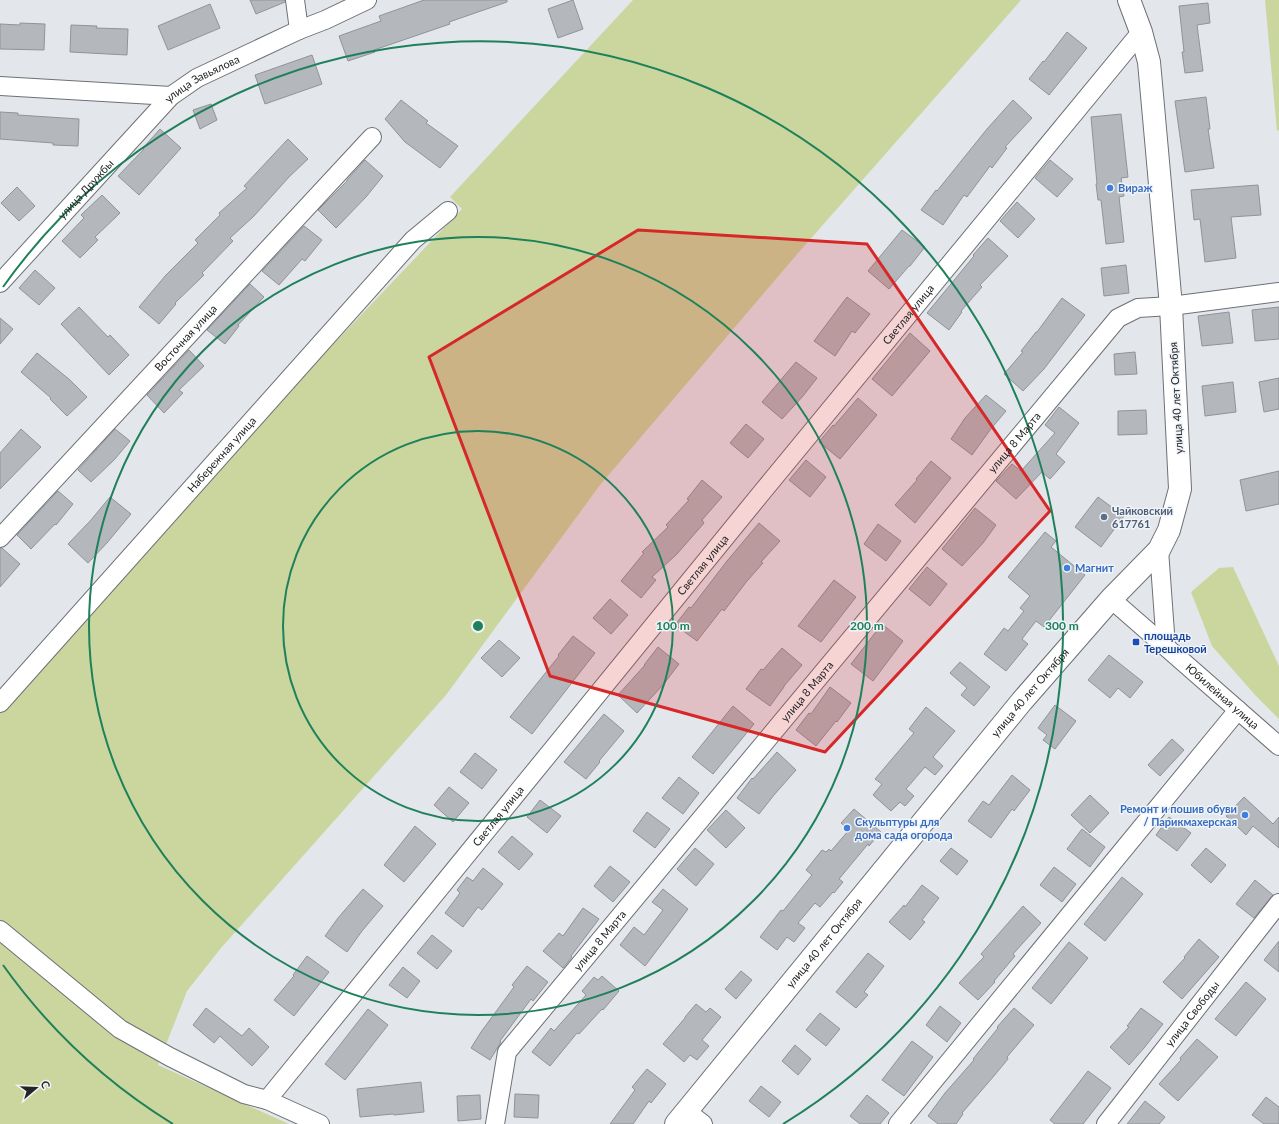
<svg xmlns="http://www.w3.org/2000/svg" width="1279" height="1124" font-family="Lato,sans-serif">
	<rect width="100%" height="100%" fill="#e3e6eb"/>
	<path fill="#cad69d" d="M633,0H1021L799,252L600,485L446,695L221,948L187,991L158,1065L289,1124H0V711L203,481L462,209L450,197Z
		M1265,0H1279V130L1277,131Z
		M1233,567L1279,666V719L1256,696L1212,646L1191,592L1219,568Z"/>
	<path fill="#b4b7bc" stroke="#909398" d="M250,0H285V2L256,14Z
		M424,0H507V2L449,22L450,24L374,50L375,52L348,61L339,36L381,21L379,16Z
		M573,0L583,29L558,38L548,9Z
		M1208,3L1210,23L1197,25L1203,71L1185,73L1182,52H1184L1179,6Z
		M210,4L220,28L168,50L158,26Z
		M20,23L45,24L44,50L0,49V24L20,25Z
		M71,25L97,26L96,28L128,29L127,55L70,52Z
		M1067,32L1087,48L1049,95L1029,79L1043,61L1044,62Z
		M312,55L322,84L265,104L255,75Z
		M1206,97L1210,129H1208L1214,168L1185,172L1175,101Z
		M401,100L428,121L426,123L458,146L440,168L405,142L385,119Z
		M1013,100L1032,118L1005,147L1007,148L992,168L990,166L967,197L964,195L943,225L921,210L936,190L937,191L987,129Z
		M211,104L217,120L200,129L193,110Z
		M0,112L18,113V115L79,119L78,146L53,145V143L0,139Z
		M1121,114L1128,177L1121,178L1124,196L1119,197L1124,242L1106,244L1101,200H1098L1096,184H1097L1091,117Z
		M160,129L181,148L139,195L118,176L144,149L143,148Z
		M288,139L308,159L289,177L254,216L230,238L233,241L202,273L204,275L175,303L176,304L159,324L139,307L166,275L198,243L195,240L220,215L219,213L247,188L244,186Z
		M365,160L383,176L366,197L336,228L318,210L347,181V180Z
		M1050,160L1073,179L1057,197L1035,178Z
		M1258,185L1261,215L1231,217L1236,258L1205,262L1200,219L1194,220L1191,190Z
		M17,187L35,206L19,221L1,203Z
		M102,195L120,213L95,237L98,240L80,258L62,241L84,218L81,215Z
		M1017,202L1035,219L1018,238L1000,221Z
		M304,226L322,240L305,261L302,259L279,285L262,271Z
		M902,230L925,247L910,266H909L889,289L868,271Z
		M988,238L1008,256L980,285L982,287L961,311L962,312L949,330L927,313L974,256L973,255Z
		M1126,265L1129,293L1104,296L1101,268Z
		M35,270L55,288L39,305L19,288Z
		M250,284L264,297L238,325L239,326L225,344L207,330Z
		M847,297L870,314L855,333L852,331L835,356L814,341Z
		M1062,298L1085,315L1044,369L1023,391L1004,374L1023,352L1021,351L1036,332H1037Z
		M79,307L108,337L110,335L129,355L109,375L61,324Z
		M1279,307V339L1255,341L1252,310Z
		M1229,312L1233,343L1202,346L1198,316Z
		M0,318L13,329L0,344Z
		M910,333L930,351L892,396L872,379Z
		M189,350L204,366L179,390L183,393L164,413L147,395Z
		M1135,352L1137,374L1115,375L1114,354Z
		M37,353L70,380L87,397L67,416L50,399L51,398L21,372Z
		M796,362L817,378L803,396L782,419L762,402Z
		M1279,378V409L1264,412L1259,382Z
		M1233,382L1236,412L1205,416L1202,386Z
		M986,395L1006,411L990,430L972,455L951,439L965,418Z
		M858,398L877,415L840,459L819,442L833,425L834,426Z
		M1059,407L1079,423L1056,454L1065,462L1050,479L1042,472L1016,499L996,481L1012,464L1021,471L1055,433L1045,425Z
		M1146,410L1147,434L1118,435V411Z
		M746,424L764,439L748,458L730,443Z
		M21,429L41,447L0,489V453Z
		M115,429L130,441L114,460L91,482L78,470Z
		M806,460L826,477L810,497L789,480Z
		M931,461L951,478L915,523L895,505L917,480L916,479Z
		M1279,471V504L1246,511L1240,480Z
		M702,480L722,497L702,520L704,523L677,554L652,577L656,580L641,598L621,581L644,553L642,552L668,527L666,525L689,500L687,499Z
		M58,491L73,504L56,525L55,524L31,549L17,535Z
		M110,497L131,514L106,544L88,563L68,544L91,520Z
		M1098,497L1124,516L1101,547L1075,527Z
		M975,508L996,525L983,543L962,566L942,549Z
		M759,523L780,541L761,562L763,563L747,581L724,611L722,609L697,641L675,625L689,607L691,608L727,561Z
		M878,524L901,541L886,561L864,544Z
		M1045,532L1056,541L1051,547L1085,575L1044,627L1036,621L1022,639L1028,644L1006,671L984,654L1004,628L1008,631L1024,611L1020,608L1030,596L1008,577Z
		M0,548H2L20,564L0,587Z
		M927,567L947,584L930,606L909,589Z
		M834,580L856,597L821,642L798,626Z
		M610,599L628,615L611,634L593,618Z
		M882,624L903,641L873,681L851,664Z
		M573,636L595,653L532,734L510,717L559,656L558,655Z
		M499,640L520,658L502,677L481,658Z
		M658,647L679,664L663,685L637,713L618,695L645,665H644Z
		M782,648L802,665L784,686V687L770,706L746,689L761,669L763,670Z
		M1109,655L1143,682L1130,698L1118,688L1110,698L1088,680Z
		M960,662L990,687L974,706L961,695L967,688L950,673Z
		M830,687L851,703L837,722L836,721L816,746L796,730L809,713L811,714Z
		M1055,705L1076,721L1055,749L1043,740L1047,735L1038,728Z
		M733,706L754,724L713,774L692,757Z
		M926,707L955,731L933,757L943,766L935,775L925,767L906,789L914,796L905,806L900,802L891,811L873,795L882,784L875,779L914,733L909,729Z
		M604,714L624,731L599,761L600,762L586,779L564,762Z
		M1172,739L1184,750L1160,776L1148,765Z
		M777,752L796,770L774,795L759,814L737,798L752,778L753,779Z
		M475,753L497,770L482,789L460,772Z
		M1012,775L1030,790L1014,811L1012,809L991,838L968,821L983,801L989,805Z
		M679,777L699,793L683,814L662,798Z
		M449,787L469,803L453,822L434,805Z
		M1090,795L1109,813L1090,833L1071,815Z
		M1244,797L1273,824L1279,817V848L1253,826L1246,835L1226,816Z
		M540,800L561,816L547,833L527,817Z
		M854,809L881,832L869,846L868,844L839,879L843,882L834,893L833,892L820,907L815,903L798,923L805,928L794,942L787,937L777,950L760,937L781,910L783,911L812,875L806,870L822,850L826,852L829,849L831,851L849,830L841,823Z
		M726,810L745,828L726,848L707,830Z
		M647,812L670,829L655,848L633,831Z
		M1169,817L1191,833L1177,851L1156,835Z
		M415,826L436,844L404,882L384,865Z
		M1082,829L1105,847L1090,867L1067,849Z
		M512,836L533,854L519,870L498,852Z
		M695,848L714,864L696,886L677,869Z
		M951,848L968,861L957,875L940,861Z
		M1206,848L1226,865L1211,883L1191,865Z
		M610,866L630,882L613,902L594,886Z
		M1054,867L1076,884L1062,902L1040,885Z
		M483,868L503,884L482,910L478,907L463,927L445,913L460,893L457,890L467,877L473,881Z
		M1122,877L1143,894L1105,941L1084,924Z
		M1255,880L1273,895L1254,918L1236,904Z
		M922,885L939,898L922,920L925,922L910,940L889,922L904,905L905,907Z
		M363,889L383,906L362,931L347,952L325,936L338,918Z
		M663,889L688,909L645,966L620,945L634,927L644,935L663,910L652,902Z
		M1023,906L1041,923L1013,954L1015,956L994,981L995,982L978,1000L959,983L984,957L981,954Z
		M583,908L599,919L571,956L572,957L563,968L543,951L559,933L563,936Z
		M432,935L452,951L437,969L417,953Z
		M1199,939L1219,957L1182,999L1163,982L1185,958L1184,957Z
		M1279,941V972L1264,960Z
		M1069,942L1088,958L1051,1004L1032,988Z
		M868,953L884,966L864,992L868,995L856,1008L836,992Z
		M307,956L329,972L294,1016L274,1000L294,976L293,975Z
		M527,966L548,982L533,1001L531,999L500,1041L501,1042L490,1060L471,1048L481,1032L514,987L512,985Z
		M403,967L420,981L407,998L389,985Z
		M741,971L752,980L736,999L725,989Z
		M602,976L619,991L603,1010L602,1009L579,1034L577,1033L550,1066L532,1052L551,1028L554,1031L586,995L582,991L594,977L598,980Z
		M1246,982L1266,999L1236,1036L1215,1019Z
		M696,1004L706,1012L710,1008L721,1017L702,1040L709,1046L697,1060L690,1055L684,1062L663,1044L685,1018V1017Z
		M940,1006L961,1023L947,1042L926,1025Z
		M206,1008L242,1036L249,1028L269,1047L252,1066L220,1036L214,1043L193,1025Z
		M1014,1008L1034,1025L1007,1057L1008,1059L993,1077L962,1113L963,1114L956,1124H938L928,1116L945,1093L974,1060L973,1059L998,1028L997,1027Z
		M1141,1008L1163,1024L1144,1048L1129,1065L1110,1047L1129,1027L1127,1026Z
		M368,1009L388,1025L345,1080L325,1064Z
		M820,1013L840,1029L826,1046L806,1030Z
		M1197,1039L1218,1057L1178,1101L1159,1084L1181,1060L1180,1058Z
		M912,1041L933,1057L904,1096L882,1080Z
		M795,1045L811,1059L798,1075L782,1061Z
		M647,1069L666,1084L651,1103L649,1101L633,1124H610L635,1090L632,1087Z
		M1088,1071L1111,1088L1083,1124H1055L1050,1120Z
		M421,1082L424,1112L394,1115L393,1114L360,1117L357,1089Z
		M761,1086L781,1102L769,1117L749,1101Z
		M515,1094L539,1095L538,1118L514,1117Z
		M480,1095L481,1119L458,1121L457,1096Z
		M867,1095L889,1113L880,1124H860L850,1116Z
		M1266,1097L1279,1107V1124H1264L1252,1115Z
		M1145,1101L1165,1117L1159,1124H1127Z"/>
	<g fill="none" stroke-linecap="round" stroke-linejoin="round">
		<g stroke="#6d7075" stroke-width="20">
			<g id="minor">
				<path d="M295,0L299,30"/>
				<path d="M0,86L171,96"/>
				<path id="s1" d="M0,283L171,96L197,78L299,30L325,20L367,0"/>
				<path id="s2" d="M0,538L372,137"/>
				<path id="s3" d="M1159,550L1166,647L1279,746"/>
				<path d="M1111,599L1166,647"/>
				<path id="s4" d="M0,703L413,240L448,211"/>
				<path d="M0,930L120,1029L170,1057L244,1094L267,1100L320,1124"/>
				<path id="s5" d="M267,1100L763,491L1141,32"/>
				<path d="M686,1111L703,1124"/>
				<path id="s6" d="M495,1124L507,1052L1118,318L1138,308L1171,306L1279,292"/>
				<path d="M898,1124L1238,710"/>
				<path id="s7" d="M1106,1124L1279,903"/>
			</g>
		</g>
		<g stroke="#6d7075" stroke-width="24">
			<g id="major">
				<path id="s8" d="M676,1124L1022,701L1111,599L1159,550L1169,530L1180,489L1171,306L1149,62L1141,32L1129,0"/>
			</g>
		</g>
		<use href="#minor" stroke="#fff" stroke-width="18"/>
		<use href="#major" stroke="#fff" stroke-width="22"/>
	</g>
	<path fill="#d62828" fill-opacity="0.2" stroke="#d62828" stroke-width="3" stroke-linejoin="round" d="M638,230L867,244L1050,511L825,752L550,676L429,357Z"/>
	<g fill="none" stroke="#1e815a" stroke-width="2">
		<circle cx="478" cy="626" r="195"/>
		<circle cx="478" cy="626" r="389"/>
		<path d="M173 1124A584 584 0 0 1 3 965M3 287A584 584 0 1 1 783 1124"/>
	</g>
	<g fill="#3f7fe0" stroke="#f0f4f9" stroke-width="1.5">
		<circle cx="1110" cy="188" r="4"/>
		<circle cx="1067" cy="568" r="4"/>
		<circle cx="1245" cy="815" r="4"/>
		<circle cx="847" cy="828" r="4"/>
	</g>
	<circle fill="#5c6f8a" stroke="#f0f4f9" stroke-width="1.5" cx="1104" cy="517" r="4"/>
	<rect fill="#1a4fb4" stroke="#f0f4f9" stroke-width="1.5" x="1132" y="638" width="8" height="8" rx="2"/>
	<g text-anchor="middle" stroke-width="3" stroke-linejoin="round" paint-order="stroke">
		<g font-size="11" fill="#222425" stroke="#f0f4f9">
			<text dy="4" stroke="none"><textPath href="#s1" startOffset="289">улица Завьялова</textPath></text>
			<text dy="4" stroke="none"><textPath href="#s1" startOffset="127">улица Дружбы</textPath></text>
			<text dy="4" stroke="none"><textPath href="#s5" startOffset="1014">Светлая улица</textPath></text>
			<text dy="4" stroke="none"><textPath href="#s2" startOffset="273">Восточная улица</textPath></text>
			<text transform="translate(1176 398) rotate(-93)" y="4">улица 40 лет Октября</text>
			<text dy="4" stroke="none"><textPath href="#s6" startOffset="866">улица 8 Марта</textPath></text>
			<text dy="4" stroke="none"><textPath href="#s4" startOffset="333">Набережная улица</textPath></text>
			<text dy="4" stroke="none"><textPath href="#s5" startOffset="690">Светлая улица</textPath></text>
			<text dy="4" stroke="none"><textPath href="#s6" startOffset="542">улица 8 Марта</textPath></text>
			<text dy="4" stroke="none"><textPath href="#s8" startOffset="558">улица 40 лет Октября</textPath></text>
			<text dy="4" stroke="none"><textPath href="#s3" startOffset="172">Юбилейная улица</textPath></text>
			<text dy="4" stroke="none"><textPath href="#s5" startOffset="366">Светлая улица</textPath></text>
			<text dy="4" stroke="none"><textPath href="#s6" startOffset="218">улица 8 Марта</textPath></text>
			<text dy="4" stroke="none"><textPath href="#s8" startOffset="234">улица 40 лет Октября</textPath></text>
			<text dy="4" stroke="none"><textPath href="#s7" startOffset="140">улица Свободы</textPath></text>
		</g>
		<g font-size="11" font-weight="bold" fill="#366cbe" stroke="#f0f4f9" text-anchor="start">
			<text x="1118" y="192">Вираж</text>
			<text x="1075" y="572">Магнит</text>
			<text x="1237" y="813" text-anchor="end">Ремонт и пошив обуви<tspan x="1237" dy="13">/ Парикмахерская</tspan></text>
			<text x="855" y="826">Скульптуры для<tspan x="855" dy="13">дома сада огорода</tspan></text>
		</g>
		<g font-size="11" font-weight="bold" fill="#4e5e75" stroke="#f0f4f9" text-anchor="start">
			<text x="1112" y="515">Чайковский<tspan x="1112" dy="13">617761</tspan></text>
		</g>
		<g font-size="11" font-weight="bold" fill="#164399" stroke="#f0f4f9" text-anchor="start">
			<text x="1144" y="640">площадь<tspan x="1144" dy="13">Терешковой</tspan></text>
		</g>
	</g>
	<circle cx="478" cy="626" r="6" fill="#1e815a" stroke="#f0f4f9" stroke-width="2"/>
	<g font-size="12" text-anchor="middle" font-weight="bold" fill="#1e815a" stroke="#f0f4f9" stroke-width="3" stroke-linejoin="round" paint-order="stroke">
		<text x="673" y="630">100 m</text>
		<text x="867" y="630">200 m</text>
		<text x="1062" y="630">300 m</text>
	</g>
	<g transform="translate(36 1088) rotate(71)" stroke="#f0f4f9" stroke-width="3" paint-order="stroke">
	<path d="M0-3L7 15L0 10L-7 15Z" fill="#222425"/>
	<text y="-6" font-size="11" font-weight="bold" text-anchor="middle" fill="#222425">С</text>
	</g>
</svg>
